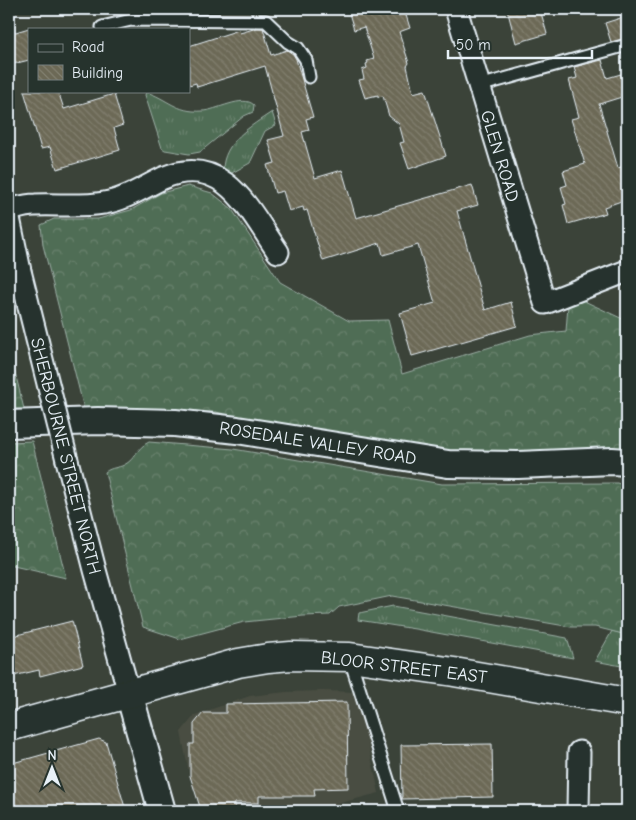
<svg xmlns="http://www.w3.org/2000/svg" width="636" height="820" font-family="'Comic Neue',sans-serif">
	<defs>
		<pattern id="grass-tufts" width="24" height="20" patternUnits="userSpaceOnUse" patternTransform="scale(1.25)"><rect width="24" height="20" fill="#506d55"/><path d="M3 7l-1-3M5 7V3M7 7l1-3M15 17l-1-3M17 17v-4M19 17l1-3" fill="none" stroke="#69826e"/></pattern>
		<pattern id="forest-crowns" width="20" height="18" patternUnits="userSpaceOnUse" patternTransform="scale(1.25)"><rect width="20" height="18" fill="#506d55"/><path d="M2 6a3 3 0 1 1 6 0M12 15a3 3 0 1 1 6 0" fill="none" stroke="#69826e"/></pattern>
		<pattern id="building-back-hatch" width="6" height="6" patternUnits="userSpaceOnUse" patternTransform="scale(1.25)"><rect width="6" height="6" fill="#6c6956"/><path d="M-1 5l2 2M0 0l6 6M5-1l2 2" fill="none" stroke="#817f6f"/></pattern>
	</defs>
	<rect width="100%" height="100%" fill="#3b4339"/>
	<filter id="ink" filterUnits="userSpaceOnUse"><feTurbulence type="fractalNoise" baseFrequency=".02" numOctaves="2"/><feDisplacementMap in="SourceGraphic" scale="10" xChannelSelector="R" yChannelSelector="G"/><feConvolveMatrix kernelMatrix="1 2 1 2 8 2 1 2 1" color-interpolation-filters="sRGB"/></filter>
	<g filter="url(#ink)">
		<path fill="#4a4e42" d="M322,691L357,692L379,793L309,811H201L189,773L181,732L195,715L250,696L287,692Z"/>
		<path fill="url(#grass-tufts)" stroke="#9cafa6" d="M146,92C167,98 176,113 202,111C216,111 243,94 254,105L253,112L244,116L200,152L189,154L165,150L162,148L145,95Z
			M272,112L276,125L265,131L250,163L230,174L223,170C223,142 251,126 272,112Z
			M393,606L567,638L573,658L415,629L358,620L359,613Z
			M612,631L627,635V667L595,661Z"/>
		<path fill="url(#forest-crowns)" stroke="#9cafa6" d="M188,186L212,193L231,208L280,282L349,321L388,320L402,374L530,335L566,331L568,305L580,299L627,321V450L493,454L445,450L367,438L261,422L216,412L84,409L43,245L41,225L54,219H98L131,210L161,193Z
			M9,348L24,409H9Z
			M32,441L66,578L9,565V442Z
			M149,442L233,449L442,484L617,483L627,487V635L595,627H571L392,596L339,607L330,615L303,616L244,622L180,639L143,627L105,472C112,467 118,468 124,465C136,459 136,448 149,442Z"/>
		<path fill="url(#building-back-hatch)" stroke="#e8f1f8" d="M363,9H404L410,28L399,32L409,63L407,66L413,93L425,90L446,156L409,169L400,143L404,142L399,124L389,116L383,96L378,97V95L365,98L359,80L364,79L362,70L367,68L366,64L368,63L367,61L374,59L364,27L354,30L349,13Z
			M507,9H540L547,34L516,43Z
			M627,16V38L611,42L605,23Z
			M29,28V60L13,64L9,49V34Z
			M257,28H263L271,55L287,50L293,54L296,59L313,117L306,119L309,130L302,132L315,178L342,170L356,218L472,185L478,205L457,211L485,310L511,302L517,326L412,356L400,313L435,303L418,245L383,255L380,243L323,261L307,210L304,211L303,207L289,211L283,191L275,193L267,165L275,163L268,140L284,136L265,66L197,87L196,83L189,85V46L239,30L240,33Z
			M602,60L607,78L621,74L626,92L624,93L625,96L599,104L618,168L627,165V199L604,207L606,213L568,224L563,205L566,204L561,187L567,185L563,171L585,164L571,119L579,117L569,80L577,78L574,67Z
			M24,91H58L64,109L114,94L123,125L114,128L120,150L57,169L50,147L41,149Z
			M72,621L83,665L40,676L39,670L9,677V637Z
			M347,702L348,788L314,789L315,796H259V803H235V810H201L190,776V744H194V724L203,713H226V704Z
			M99,739L106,742L126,811H9V764Z
			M492,744L493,797L402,799L401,745Z"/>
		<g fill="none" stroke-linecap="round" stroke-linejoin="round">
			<g stroke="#e8f1f8" stroke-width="15">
				<path id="service" d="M102,27L131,20L266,21L288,42L298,48L306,60L309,77
					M479,86L627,45
					M350,659L398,811"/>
			</g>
			<g stroke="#e8f1f8" stroke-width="25">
				<path id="minor" d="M456,9L545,303L627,271
					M9,210C17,208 26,205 35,205C58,204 81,207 104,203C125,200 144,187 163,178C224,152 249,210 278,252
					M9,218L20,271
					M67,460L95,570L129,693
					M578,811L579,752"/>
			</g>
			<g stroke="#e8f1f8" stroke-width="30">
				<path id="tertiary" d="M9,424L98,421L175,423L237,430L448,464L518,465L612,461L627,462
					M129,693L162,811"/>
			</g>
			<g stroke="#e8f1f8" stroke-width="31">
				<path id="primary" d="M9,727L238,663L268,658L291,656L350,657L454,672L627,702"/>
			</g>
			<use href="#service" stroke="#26332d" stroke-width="11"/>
			<use href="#minor" stroke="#26332d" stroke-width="21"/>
			<use href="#tertiary" stroke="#26332d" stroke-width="26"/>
			<use href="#primary" stroke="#26332d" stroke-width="28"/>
			<g stroke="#e8f1f8" stroke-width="25" stroke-linecap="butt">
				<path id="minor-bridge" d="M20,271L67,460"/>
			</g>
			<use href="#minor-bridge" stroke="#26332d" stroke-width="21"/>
		</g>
	</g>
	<g text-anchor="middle" stroke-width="4" stroke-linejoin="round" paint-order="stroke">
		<g font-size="18" fill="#e8f1f8" stroke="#26332d">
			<text transform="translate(500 156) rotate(73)" y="6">GLEN ROAD</text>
			<text transform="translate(318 443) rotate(9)" y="6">ROSEDALE VALLEY ROAD</text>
			<text transform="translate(66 456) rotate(76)" y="6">SHERBOURNE STREET NORTH</text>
			<text transform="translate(404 667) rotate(7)" y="6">BLOOR STREET EAST</text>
		</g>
	</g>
	<rect width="636" height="820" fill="none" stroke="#26332d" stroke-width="30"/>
	<rect x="15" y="15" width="606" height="790" fill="none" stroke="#e8f1f8" stroke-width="2" filter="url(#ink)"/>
	<rect x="28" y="28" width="162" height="65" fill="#26332d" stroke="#747f7e"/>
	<rect x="38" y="44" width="25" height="8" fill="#26332d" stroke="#747f7e"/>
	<text x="72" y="52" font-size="15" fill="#e8f1f8">Road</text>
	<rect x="38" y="65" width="25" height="15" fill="url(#building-back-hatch)" stroke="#747f7e"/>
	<text x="72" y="78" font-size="15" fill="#e8f1f8">Building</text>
	<g transform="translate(52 768)" stroke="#26332d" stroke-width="4" paint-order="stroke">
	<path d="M0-4L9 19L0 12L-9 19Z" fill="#e8f1f8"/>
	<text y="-8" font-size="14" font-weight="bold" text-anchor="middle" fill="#e8f1f8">N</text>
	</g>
	<path d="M448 50v8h144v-8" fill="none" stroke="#e8f1f8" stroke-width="2.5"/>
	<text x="456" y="50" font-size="15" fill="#e8f1f8" stroke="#26332d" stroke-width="4" paint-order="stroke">50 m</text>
</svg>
